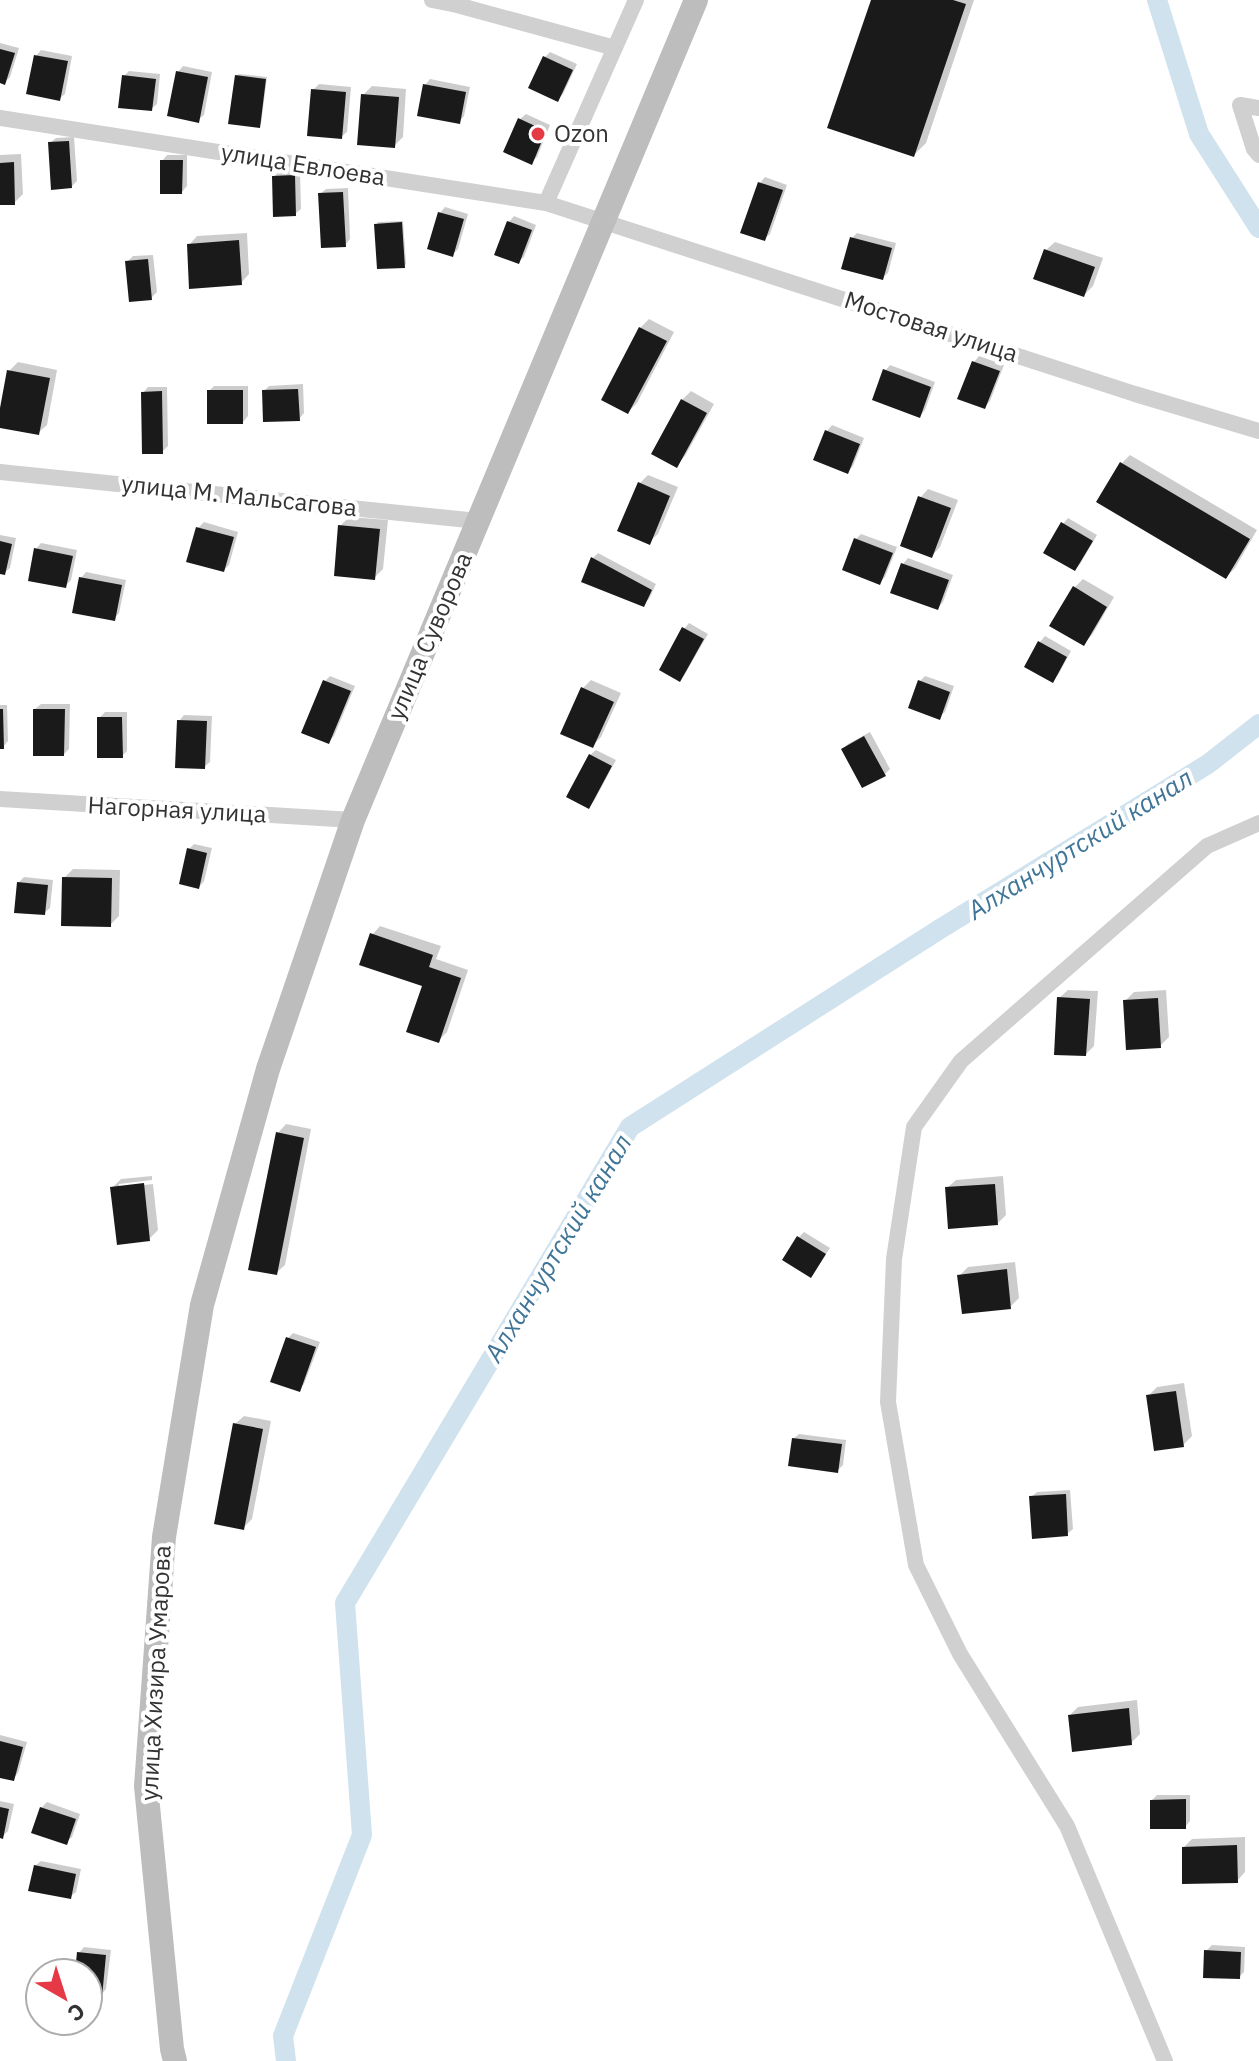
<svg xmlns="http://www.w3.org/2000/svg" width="1259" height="2061" font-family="'IBM Plex Sans',sans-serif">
	<rect width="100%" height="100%" fill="#fff"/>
	<path fill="#0003" d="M873,0H974L926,143L914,155Z
		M0,43L19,48L10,77L5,82L0,81Z
		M41,50L72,56L65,94L59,99L36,56Z
		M550,52L577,64L563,94L558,99L545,57Z
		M183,66L212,72L204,115L198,120L178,72Z
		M129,71L160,74L157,104L151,109L124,76Z
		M239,74L267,77L261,124L259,126L236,76Z
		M430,79L470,87L464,116L459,122L425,85Z
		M319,84L351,87L347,132L341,137L313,90Z
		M372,86L406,89L403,137L394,146L363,95Z
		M526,114L550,125L537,157L531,162L520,119Z
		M74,137L77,181L72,186L50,143L56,138Z
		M21,154L23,194L14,203H0V155Z
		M167,155H187V186L182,192L162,161Z
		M279,171H300L301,209L295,214L274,177Z
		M765,177L787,185L770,234L764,239L760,183Z
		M348,188L350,239L345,245L320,194L326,189Z
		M445,207L468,214L458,249L452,255L440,213Z
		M514,216L536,225L524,257L518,262L509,222Z
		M403,221L406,264L404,266L376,225L378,222Z
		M247,233L249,274L241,283L189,245L197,236Z
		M857,233L896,243L888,273L882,278L852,238Z
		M1055,242L1103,258L1093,286L1084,295L1046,250Z
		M153,255L157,292L151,298L127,262L133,256Z
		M649,319L674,332L637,403L628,412L640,328Z
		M979,356L1004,365L990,401L985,407L960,398L974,362Z
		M18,362L57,370L47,425L38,433L0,426L9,371Z
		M890,365L935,382L925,410L920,416L885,371Z
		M303,384L304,413L299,419L264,391L269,386Z
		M214,386H248V416L243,422L209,391Z
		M148,387H167L168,446L162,452L143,393Z
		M691,391L714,404L685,456L676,465L682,400Z
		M832,425L864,438L853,466L848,472L815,459L827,431Z
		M1130,455L1257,530L1235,568L1226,577L1122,463Z
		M648,475L678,487L658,534L649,542L640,483Z
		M928,489L958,500L940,547L932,556L920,498Z
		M349,517L388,520L383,569L374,578L340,526Z
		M1068,518L1097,535L1080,564L1074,569L1063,524Z
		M204,522L238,532L229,565L224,570L198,528Z
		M861,534L897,547L885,577L879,583L856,539Z
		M0,535L16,538L10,568L4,573L0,572Z
		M41,543L77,550L71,580L65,586L36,549Z
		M598,553L656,584L649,599L643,604L584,581L593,558Z
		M908,558L953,575L943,602L938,608L903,564Z
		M86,572L126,580L119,613L114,619L81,578Z
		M1083,579L1114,597L1092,635L1083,644L1074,588Z
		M689,623L708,634L685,674L680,680L684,629Z
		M1045,636L1071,651L1058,675L1052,680L1027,666L1040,642Z
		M330,676L355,686L334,736L328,742L325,681Z
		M925,676L954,686L945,712L939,717L920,681Z
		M591,680L621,693L601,737L592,746L583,688Z
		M41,704H70L69,749L64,754L35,709Z
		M0,705H7L8,741L3,747H0Z
		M105,712H127V751L122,756L99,718Z
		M184,715L212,716L210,762L204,767L179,721Z
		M870,732L890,769L885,774L843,749L848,744Z
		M596,750L616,760L594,801L589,807L590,755Z
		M194,844L212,848L204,881L199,887L189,849Z
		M73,869L120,870L119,916L110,925L64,878Z
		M24,877L53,880L50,908L44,913L18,883Z
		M380,926L441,946L436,959L468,970L447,1032L438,1041L424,985L372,935Z
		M1068,990L1098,991L1094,1046L1086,1054L1059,998Z
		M1166,990L1169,1037L1160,1046L1125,1001L1134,992Z
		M286,1124L311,1129L285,1265L276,1273L278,1133Z
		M152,1176V1180L119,1184V1188L153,1184L158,1230L149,1239L112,1188L121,1179Z
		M1003,1176L1006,1215L998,1223L947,1188L956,1180Z
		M804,1232L830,1248L811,1276L799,1237Z
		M1015,1262L1019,1298L1010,1307L959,1276L968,1267Z
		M293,1333L320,1342L304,1384L299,1390L288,1338Z
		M1184,1383L1192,1436L1183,1445L1148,1396L1157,1387Z
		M244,1416L271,1421L252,1519L243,1528L235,1424Z
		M799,1434L846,1440L843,1465L837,1471L793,1439Z
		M1070,1490L1073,1529L1067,1534L1031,1497L1037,1492Z
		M1137,1700L1140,1734L1131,1743L1070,1715L1078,1707Z
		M0,1735L27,1742L18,1773L13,1779L0,1775Z
		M1157,1795H1190V1821L1185,1827L1152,1800Z
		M0,1801L14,1804L8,1831L2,1837L0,1836Z
		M47,1802L80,1814L72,1837L66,1842L41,1808Z
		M1245,1837V1872L1237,1881L1184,1847L1192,1839Z
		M41,1861L81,1869L76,1892L70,1897L35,1866Z
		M1212,1945L1245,1947L1244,1972L1239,1977L1206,1951Z
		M84,1947L111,1950L106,1989L101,1995L88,1993V1973H77L79,1953Z"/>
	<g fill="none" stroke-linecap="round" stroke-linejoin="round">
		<path stroke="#cfe2ee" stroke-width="20" d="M1157,0L1199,134L1259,228
			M286,2061L283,2036L362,1835L345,1603L630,1127L940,929L1208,764L1259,724"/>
	</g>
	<path fill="#1a1a1a" d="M871,0H953L966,4L914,157L827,128Z
		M0,49L15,53L5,85L0,83Z
		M34,55L68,61L60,101L26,94Z
		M543,56L573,70L558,102L528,88Z
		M176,71L208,77L199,123L167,116Z
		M122,75L156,79L152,111L118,108Z
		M235,75L266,79L260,128L228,124Z
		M423,84L466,92L460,124L417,116Z
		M311,89L346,92L342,139L307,136Z
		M361,94L399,97L395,148L357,145Z
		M518,118L546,131L532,165L503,152Z
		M69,141L72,188L51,190L48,142Z
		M160,160H183L182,194H160Z
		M14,162L15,205H0V163Z
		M295,175L296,216L273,217L272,176Z
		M758,182L783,190L765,241L740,233Z
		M343,192L346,247L321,248L318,193Z
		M438,212L464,219L453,257L427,249Z
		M507,221L532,230L519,264L494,255Z
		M402,222L405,268L377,269L374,224Z
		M850,237L892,248L883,280L841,269Z
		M239,240L242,285L189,289L187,244Z
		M1044,249L1095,267L1084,297L1033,279Z
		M148,259L152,300L129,302L125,261Z
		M639,327L667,341L628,414L601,400Z
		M972,361L1000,371L985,409L957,399Z
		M883,369L931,387L920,418L872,400Z
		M7,370L50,378L39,435L0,428V408Z
		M298,389L300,421L263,422L262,390Z
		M207,390H243V424H207Z
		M162,391L163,454H142L141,392Z
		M681,399L707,413L677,468L651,454Z
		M825,430L860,444L848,474L813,460Z
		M1120,462L1250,539L1226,579L1096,502Z
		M638,482L670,496L650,545L617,531Z
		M918,496L951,508L932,558L900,546Z
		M1061,522L1093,541L1075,571L1043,553Z
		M338,525L380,529L375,580L334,576Z
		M196,527L234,537L224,572L186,562Z
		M854,538L893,553L880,585L842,570Z
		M0,541L12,544L5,575L0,574Z
		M34,548L73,556L66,588L28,581Z
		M591,557L652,590L644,607L581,582Z
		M901,563L949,580L938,610L890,593Z
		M79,577L122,585L115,621L72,613Z
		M1073,586L1107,607L1084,646L1049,626Z
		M682,627L704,639L680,682L659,670Z
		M1038,641L1067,657L1053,683L1024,667Z
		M323,680L351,691L329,744L301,733Z
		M918,680L950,692L940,720L908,708Z
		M581,687L614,702L593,748L560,734Z
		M0,709H3L4,749H0Z
		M33,709H65L64,756H33Z
		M97,717H122L123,758H97Z
		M177,720L207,721L205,769L175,768Z
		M864,736L886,776L862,788L841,749Z
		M589,754L612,766L589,809L566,797Z
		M187,848L207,853L199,889L179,884Z
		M62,877L112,878L111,927L61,926Z
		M17,882L48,885L45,915L14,913Z
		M370,933L433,955L429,967L461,978L439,1043L406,1032L422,986L359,965Z
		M1057,997L1090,999L1086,1056L1054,1055Z
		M1158,998L1161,1048L1126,1050L1123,1000Z
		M276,1132L304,1138L277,1275L248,1270Z
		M144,1183L150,1241L117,1245L110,1187Z
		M995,1184L998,1225L948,1229L945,1187Z
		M797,1236L826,1254L811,1278L782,1260Z
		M1007,1269L1011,1309L962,1314L957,1275Z
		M286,1337L316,1347L300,1392L270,1382Z
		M1176,1391L1184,1447L1154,1451L1146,1395Z
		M233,1423L263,1429L244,1530L214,1524Z
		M792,1438L842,1444L838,1473L788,1466Z
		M1066,1494L1068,1536L1032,1539L1029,1496Z
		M1129,1708L1132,1745L1072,1752L1068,1715Z
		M0,1741L23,1747L14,1781L0,1778Z
		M1186,1799V1829H1150V1800Z
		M0,1807L9,1809L3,1839L0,1838Z
		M40,1807L76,1819L67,1845L31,1833Z
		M1237,1845L1238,1883L1182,1884V1847Z
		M34,1865L76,1874L71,1899L28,1891Z
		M1204,1950L1241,1952L1240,1979L1203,1978Z
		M77,1952L106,1955L102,1997L88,1995V1973H75Z"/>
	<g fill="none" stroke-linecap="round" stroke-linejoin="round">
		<path stroke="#d0d0d0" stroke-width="16" d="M432,0L457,5L615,48
			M1259,108L1240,105L1254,149L1259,155
			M0,118L546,203L1135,394L1259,431
			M546,203L636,0
			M0,472L478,521
			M0,799L353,820
			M1165,2061L1067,1826L960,1654L916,1565L888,1402L894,1259L914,1127L961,1061L1207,846L1259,823"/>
		<path stroke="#bdbdbd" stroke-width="24" d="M175,2061L172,2049L146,1786L164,1537L202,1305L268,1069L353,820L696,0"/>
	</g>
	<circle fill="#e63946" stroke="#fff" stroke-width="3" cx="538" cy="134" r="8"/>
	<g text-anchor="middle" stroke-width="8" stroke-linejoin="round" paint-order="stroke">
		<g font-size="24" fill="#333" stroke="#fff" text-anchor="start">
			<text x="554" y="142">Ozon</text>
		</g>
		<g font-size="24" fill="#333" stroke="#fff">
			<text transform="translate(303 165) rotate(9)" y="8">улица Евлоева</text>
			<text transform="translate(931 327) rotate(18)" y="8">Мостовая улица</text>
			<text transform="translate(239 496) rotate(6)" y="8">улица М. Мальсагова</text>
			<text transform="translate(430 636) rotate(-67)" y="8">улица Суворова</text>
			<text transform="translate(177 810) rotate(3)" y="8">Нагорная улица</text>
			<text transform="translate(156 1673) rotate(-87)" y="8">улица Хизира Умарова</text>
		</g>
		<g font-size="26" font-style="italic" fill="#3f7597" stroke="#fff">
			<text transform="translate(1080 844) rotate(-32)" y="9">Алханчуртский канал</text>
			<text transform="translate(558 1248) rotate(-59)" y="9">Алханчуртский канал</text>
		</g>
	</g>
	<g transform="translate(64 1997) rotate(141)"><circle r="38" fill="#ffffff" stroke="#adadad" stroke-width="2"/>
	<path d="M0-6L14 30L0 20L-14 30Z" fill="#e63946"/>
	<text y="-12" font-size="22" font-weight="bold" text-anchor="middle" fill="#333333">С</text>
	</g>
</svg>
